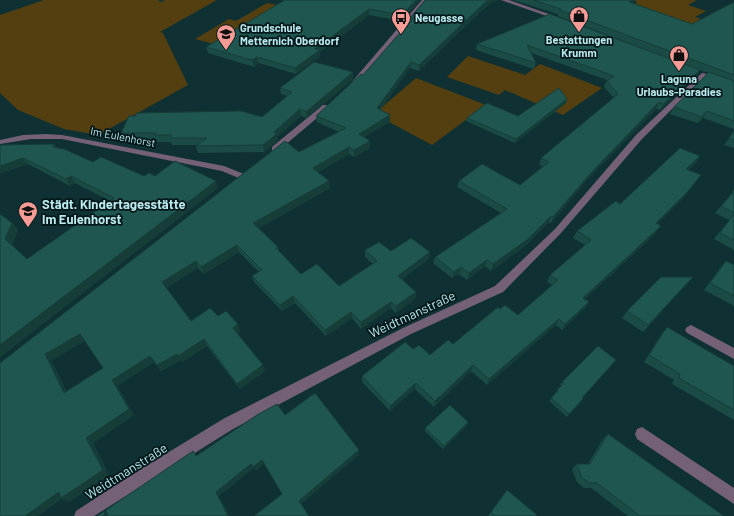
<svg xmlns="http://www.w3.org/2000/svg" width="734" height="516" font-family="Barlow,sans-serif">
	<rect width="100%" height="100%" fill="#103133"/>
	<path fill="#543f10" d="M44,0H158L161,2L165,0H217L160,32L163,33L188,85L98,135L64,129L18,110L0,93V15Z
		M633,0H697L688,5L706,11L695,17L707,21L697,26L632,5L638,2Z
		M267,3L277,5L214,44L195,39L229,19L236,21Z
		M468,56L525,75L540,64L602,88L563,115L505,90L499,95L447,77Z
		M416,78L486,105L432,145L374,114Z"/>
	<g fill="none" stroke-linecap="round" stroke-linejoin="round">
		<path fill="#756177" fill-rule="evenodd" d="M422,0H428L355,85H351V83Z
			M501,0H509L563,19L558,20Z
			M702,73L707,74L642,139L561,233L503,292L411,334L233,429L94,516H74L76,511L128,477L223,419L403,328L495,286L555,229L636,135Z
			M323,105H329L330,107L278,151H272V147Z
			M46,134L62,135L224,166L244,174L245,176L241,179L222,171L62,139H31L0,144V140L23,135Z
			M691,325L734,348V359L687,333L685,330L687,327Z
			M642,427L734,488V504L637,439L635,434L637,429Z"/>
	</g>
	<path fill="#1b4b45" fill-rule="evenodd" d="M285,0H420L402,21L369,15L320,52V56L296,74L259,63L254,67L208,53L206,47Z
		M513,0H634L633,3L692,24L734,2V129L703,118L698,123L670,114L674,107L708,73L700,70L696,76L660,110L656,109L586,181L551,223L549,222L525,246L491,271L485,266L467,280L459,274L452,278L433,263L435,257L501,213L457,187L459,181L520,185L543,166L539,165L541,158L614,98L604,87L607,80L531,53L536,63L534,69L476,50L477,44L550,14L694,68L558,16V14Z
		M490,4L477,15L419,71L410,68L380,110L390,122L364,137L370,141V148L354,157L349,154L318,172L330,188L259,228L278,247L279,251L301,274L339,286L373,264L365,257V250L391,251L429,259L402,279L416,292L415,299L396,313L391,308L361,329L352,318L326,336L295,303L282,311L254,282L252,276L259,272L239,252L204,274L198,268L166,288L191,321L218,316L240,331L237,333L263,365L265,371L240,389L207,346L182,362L181,360L161,371L154,362L117,386L134,415L93,443L109,475L69,502L62,499L0,363L299,152L339,132L317,122L316,116L363,75L410,21L411,17ZM85,341L103,368L66,391L51,360Z
		M353,72V79L307,118L301,116L277,137L278,141L264,152L198,153L196,146L198,145H172L171,142H157L156,139L124,140L121,133L262,117L287,96L281,94L280,88Z
		M567,99L566,103L515,143L466,121L467,118L518,116Z
		M734,131V148L724,145Z
		M54,144L56,148L93,162L144,176H155L218,188L0,357V214L12,223L18,230L12,245L27,259L110,201L75,183L70,186L28,164L0,145Z
		M700,156L696,163L688,170L696,182L683,198L657,224L656,233L585,299L589,302L585,308L562,330L556,325L487,385L471,371L434,407L415,389L390,411L362,382V376L413,349L430,355L453,344L500,309L518,315L552,285L547,282L550,275L585,245L573,238L577,231L620,204Z
		M734,190V250L714,239L729,220L715,213L727,199Z
		M726,261L734,265V306L704,290L720,268Z
		M693,277L643,332L622,318L627,311Z
		M667,327L734,366V420L672,384L674,380L644,362L662,333Z
		M562,382L583,399L567,417L549,401L555,394V393L561,386L560,385Z
		M468,422L467,425L443,449L425,431V428Z
		M608,434L724,516H628L591,488H584L577,482L572,469L577,464H588L603,439Z
		M507,490L536,516H488Z"/>
	<path fill="#163d38" d="M416,0H420L402,21V15Z
		M488,0H497L490,4L477,15L419,71V65L478,9Z
		M633,0H634L632,5L629,2Z
		M369,9V15L320,52V56L296,74L295,68L315,49Z
		M257,57L259,63L254,67L252,60Z
		M411,62L410,68L377,115V108Z
		M700,70L696,76L660,110L663,104Z
		M353,72V79L307,118L306,112Z
		M567,99L566,103L515,143L516,139Z
		M659,102L656,109L586,181L551,223L553,217L589,175Z
		M300,109L301,116L277,137L278,141L264,152L263,145L274,132Z
		M707,111L703,118L698,123L702,117Z
		M390,115V122L359,140V134Z
		M370,141V148L354,157V150Z
		M349,147V154L314,175L313,168Z
		M700,156L696,163L681,176L686,169Z
		M23,158L28,164L0,174V166Z
		M701,175L683,198L651,230L656,223Z
		M71,176L75,183L70,186L66,179Z
		M216,181L218,188L0,357V345Z
		M329,181L330,188L255,230L253,223Z
		M551,216L549,222L525,246L491,271L493,264Z
		M12,223L18,230L11,246L5,239Z
		M661,226L656,233L579,305L583,298Z
		M237,245L239,252L204,274L201,267Z
		M430,252L429,259L397,282L398,276Z
		M487,260L485,266L467,280L469,273Z
		M196,261L198,268L165,289L162,282Z
		M461,267L459,274L452,278L454,272Z
		M416,292L415,299L396,313V306Z
		M293,296L295,303L282,311L280,305Z
		M391,302V308L361,329V322Z
		M589,302L585,308L562,330L565,324Z
		M351,312L352,318L326,336L325,330Z
		M559,319L556,325L487,385L489,379Z
		M238,324L240,331L235,334L233,328Z
		M80,334L86,340L51,360L70,398L64,393L45,354Z
		M204,339L207,346L182,362L178,356Z
		M177,354L181,360L161,371L157,365Z
		M150,356L154,362L117,386L134,415L93,443L109,475L69,502L62,499L38,516H25L112,380Z
		M263,365L265,371L240,389L237,384Z
		M473,365L471,371L434,407L435,401Z
		M416,383L415,389L390,411V406Z
		M468,422L467,425L443,449L444,446Z
		M359,450V455L300,505L299,501Z
		M262,460L264,464L256,471L253,467Z
		M251,464L254,468L219,496L230,516H228L216,492Z
		M105,511L111,515V516H104Z"/>
	<path fill="#1f5750" stroke="#163d38" fill-rule="evenodd" d="M285,0H416L402,15L369,9L315,49L320,50L295,68L257,57L252,60L206,47Z
		M425,0H488L478,9L419,65L411,62L377,108L390,115L359,134L370,141L354,150L349,147L313,168L329,181L253,223L278,247L276,248L301,274L317,264L339,286L377,261L365,250L379,242L391,251L411,238L430,252L398,276L416,292L396,306L391,302L361,322L351,312L325,330L293,296L280,305L252,276L262,270L237,245L201,267L196,261L162,282L191,321L210,308L218,316L226,311L238,324L233,328L263,365L237,384L204,339L178,356L177,354L157,365L150,356L112,380L129,409L86,438L103,470L61,498L59,492L25,516H0V363L285,141L299,152L346,128L316,116L361,74L363,75L413,18L411,17ZM80,334L103,368L64,393L45,354Z
		M533,0H633L629,2L692,24L734,2V75L559,10L561,9Z
		M550,14L700,70L663,104L659,102L589,175L553,217L551,216L528,239L493,264L487,260L469,273L461,267L454,272L435,257L507,209L459,181L482,164L520,185L549,162L541,158L618,94L607,81L614,76L527,45L536,63L477,44Z
		M314,62L353,72L306,112L300,109L274,132L277,134L263,145L196,146L207,138H170L171,135H154L156,133H121L129,116H135L137,113L241,111L262,117L292,92L280,88Z
		M709,72L734,81V121L707,111L702,117L674,107Z
		M559,88L567,99L516,139L467,118L487,103L518,116Z
		M734,131V140L729,138Z
		M54,144L53,147L64,149L93,162L101,157L144,176L149,173L155,176L175,161L216,181L0,345V214L12,223L5,239L27,259L114,198L71,176L66,179L23,158L0,166V145Z
		M680,148L700,156L686,169L701,175L688,191L656,223L661,226L583,298L589,302L565,324L559,319L489,379L473,365L435,401L416,383L390,406L362,376L405,342L413,349L419,345L430,355L448,340L453,344L498,307L500,309L505,305L518,315L558,280L550,275L591,240L577,231L616,201L620,204Z
		M734,190V213L721,206L733,193L732,192Z
		M734,214V240L720,233Z
		M726,261L734,265V296L710,283Z
		M661,277H693L648,325L627,311Z
		M667,327L734,366V410L679,378L680,374L649,355Z
		M598,346L616,360L582,398L583,399L569,414L551,398L558,391L557,390L564,383L562,382Z
		M315,393L359,450L299,501L309,516H254L282,494L262,460L253,467L251,464L216,492L228,516H108L106,510L193,451L196,456L257,415L277,404L285,415Z
		M450,405L468,422L444,446L425,428Z
		M608,434L724,516H640L597,483H590L582,478L577,464H590Z
		M507,490L537,515L536,516H495L491,512Z
		M105,511L104,516H97Z"/>
	<defs>
		<g id="shop-pin" transform="scale(1)"><path d="M0 17L-7.5 6A9.5 9.5 0 1 1 7.5 6Z" fill="#f59b96" stroke="#021719"/><path d="M-5-2.5h2.3a2.7 3.5 0 0 1 5.4 0H5L5.5 6h-11ZM-1.5-2.5h3a1.5 2.3 0 0 0-3 0Z" fill="#111"/></g>
		<g id="bus-pin" transform="scale(1)"><path d="M0 17L-7.5 6A9.5 9.5 0 1 1 7.5 6Z" fill="#f59b96" stroke="#021719"/><path d="M-5-6H5V4H4V6H2V4H-2V6H-4V4H-5ZM-3.5-4V0h7V-4ZM-3.5 1.2v1.5H-2V1.2ZM2 1.2v1.5H3.5V1.2Z" fill="#111"/></g>
		<g id="school-pin" transform="scale(1)"><path d="M0 17L-7.5 6A9.5 9.5 0 1 1 7.5 6Z" fill="#f59b96" stroke="#021719"/><path d="M0-5L7-2L0 1L-7-2ZM-4 1L0 2.5L4 1V4Q0 6-4 4Z" fill="#111"/></g>
	</defs>
	<g fill-rule="evenodd">
		<use href="#shop-pin" x="579" y="16"/>
		<use href="#bus-pin" x="401" y="18"/>
		<use href="#school-pin" x="226" y="34"/>
		<use href="#shop-pin" x="679" y="55"/>
		<use href="#school-pin" x="28" y="211"/>
	</g>
	<g text-anchor="middle" stroke-width="3.5" stroke-linejoin="round" paint-order="stroke">
		<g font-size="11" font-weight="bold" fill="#bae8ec" stroke="#021719" text-anchor="start">
			<text x="415" y="22">Neugasse</text>
			<text x="240" y="32">Grundschule<tspan x="240" dy="13">Metternich Oberdorf</tspan></text>
			<text x="579" y="44" text-anchor="middle">Bestattungen<tspan x="579" dy="13">Krumm</tspan></text>
			<text x="679" y="83" text-anchor="middle">Laguna<tspan x="679" dy="13">Urlaubs-Paradies</tspan></text>
		</g>
		<g font-size="11" fill="#bae8ec" stroke="#021719">
			<text transform="translate(123 137) rotate(11)" y="4">Im Eulenhorst</text>
		</g>
		<g font-size="13" font-weight="bold" fill="#bae8ec" stroke="#021719" text-anchor="start">
			<text x="42" y="209">Städt. Kindertagesstätte<tspan x="42" dy="15">Im Eulenhorst</tspan></text>
		</g>
		<g font-size="13" fill="#bae8ec" stroke="#021719">
			<text transform="translate(412 314) rotate(-25)" y="5">Weidtmanstraße</text>
			<text transform="translate(126 471) rotate(-32)" y="5">Weidtmanstraße</text>
		</g>
	</g>
</svg>
